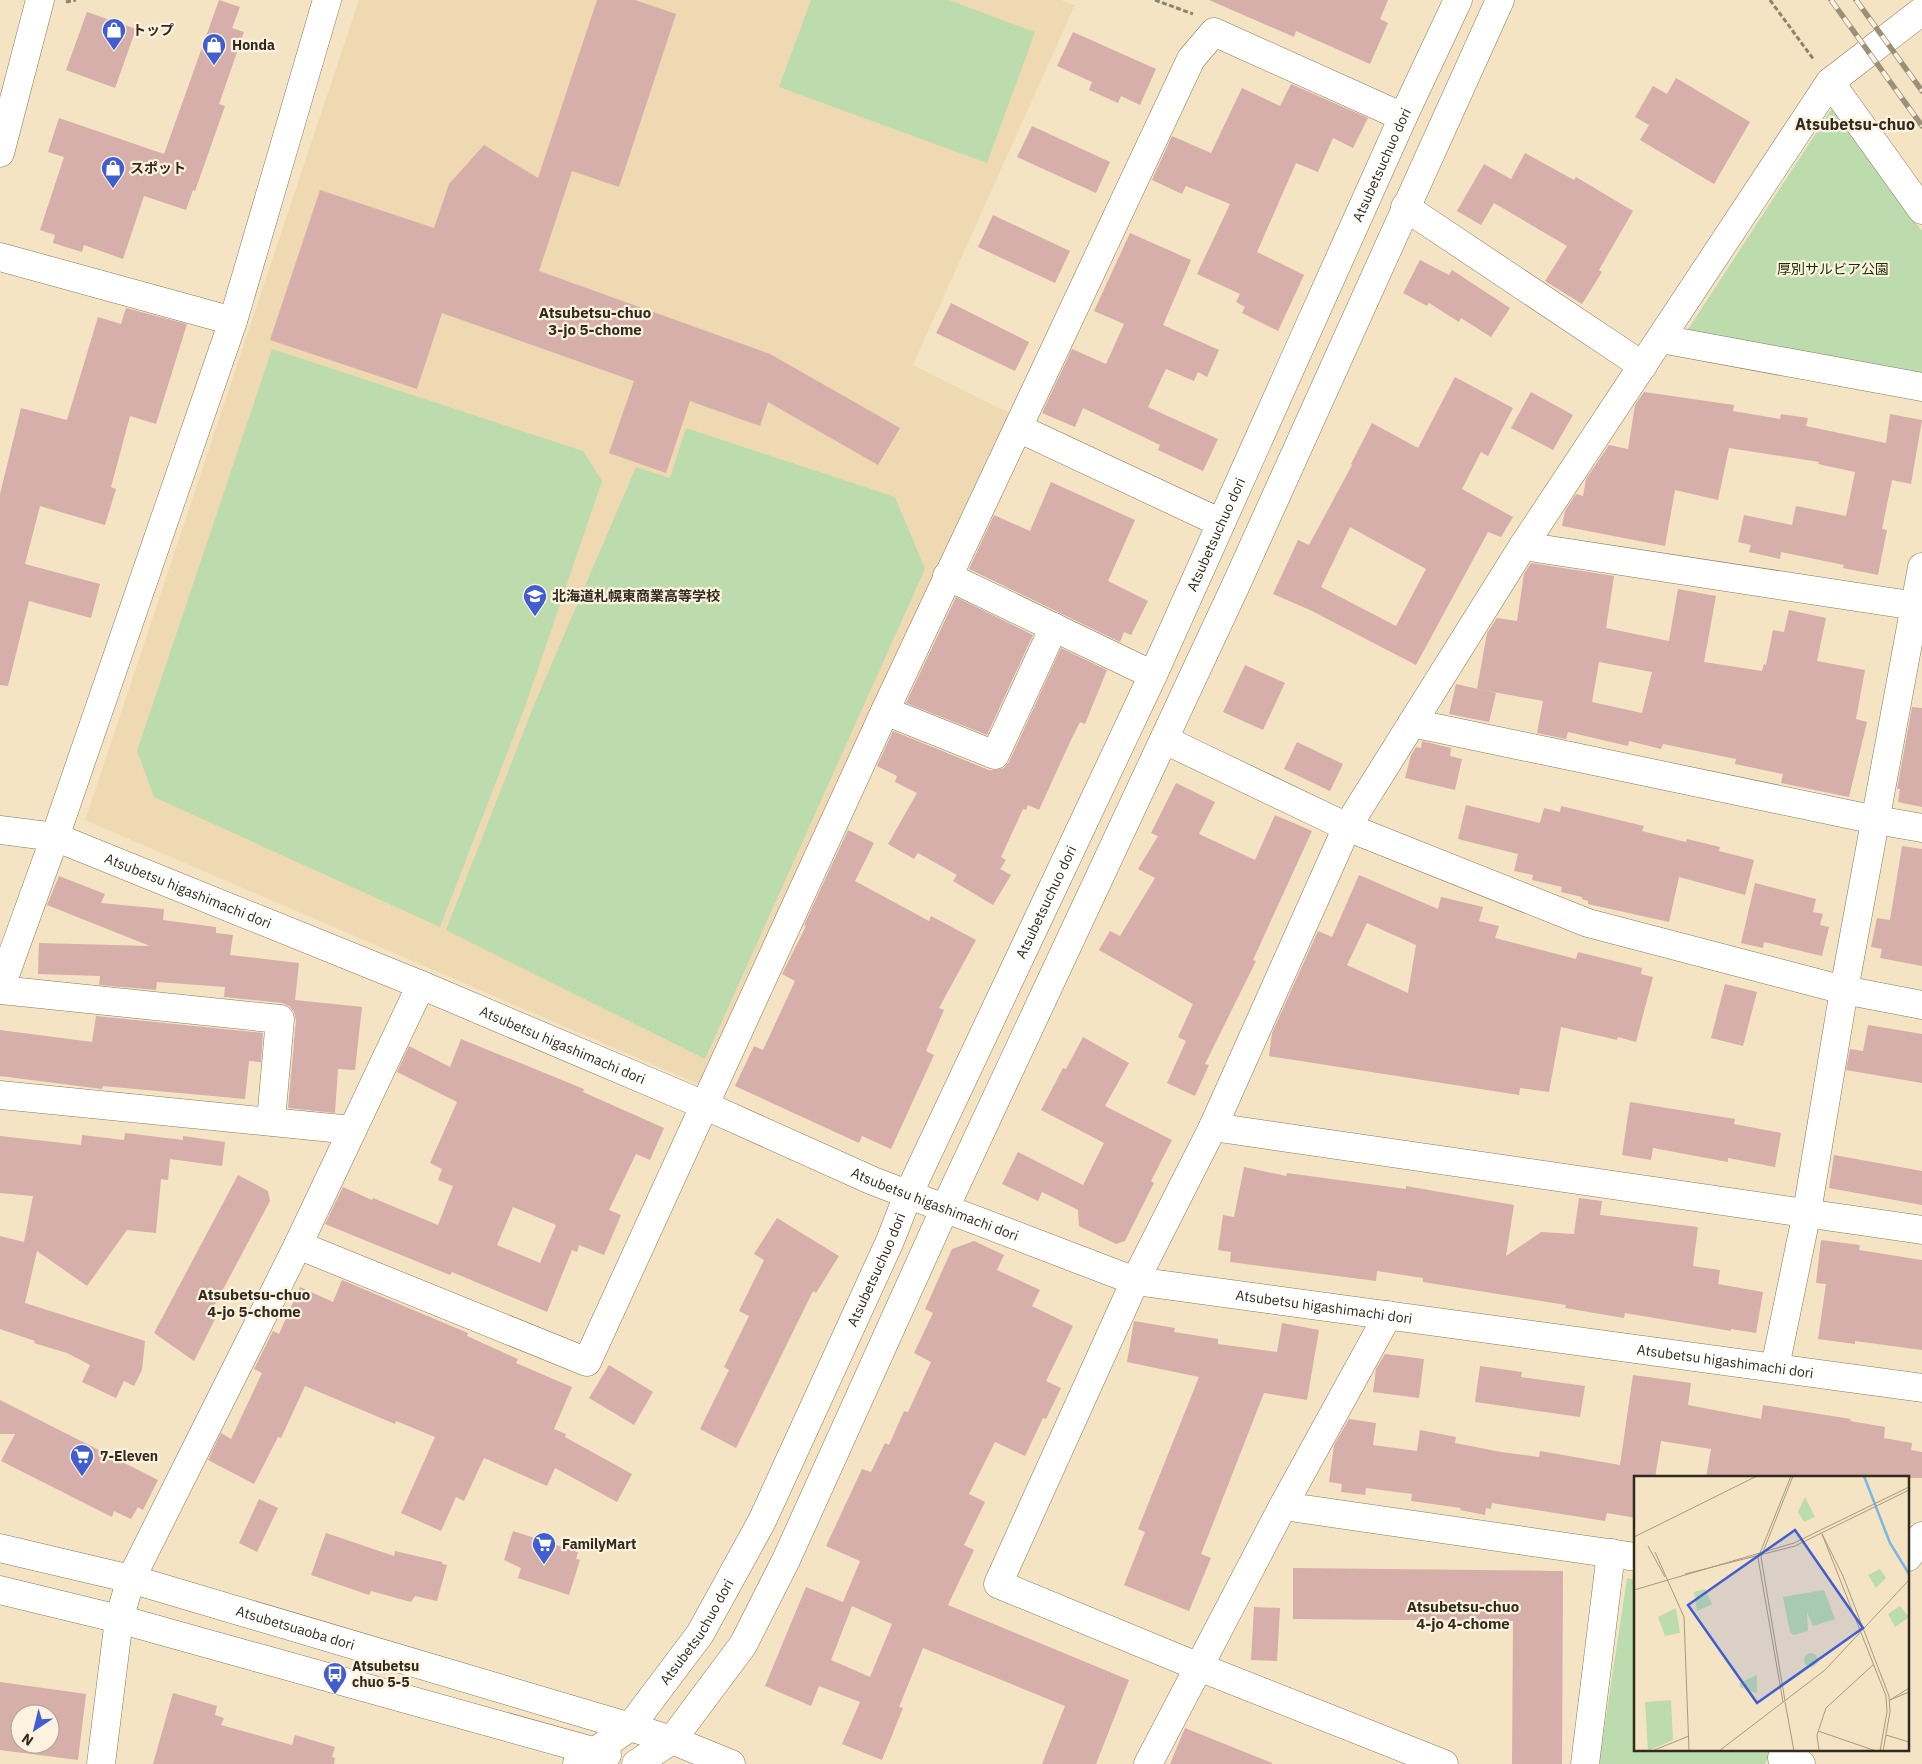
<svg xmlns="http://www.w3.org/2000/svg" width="1922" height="1764" font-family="'IBM Plex Sans','Noto Sans JP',sans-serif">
	<rect width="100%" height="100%" fill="#f5e4c3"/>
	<path fill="#eed9b2" d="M359,0H1061L1075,5L913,365L1009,413L705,1087L85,820Z"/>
	<path fill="#bcdcad" d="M811,0H949L1035,32L987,163L779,87Z
		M1833,107L1922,231V375L1683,337Z
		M272,349L583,451L602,481L525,707L440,927L154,797L137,751Z
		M686,428L895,497L925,569L705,1059L446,930L532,710L636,467L670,478Z
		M1627,1578L1636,1580V1750H1773L1765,1764H1599Z"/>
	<path fill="#d6aeaa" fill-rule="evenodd" d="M219,0L240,7L232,28L244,32L219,104L225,106L195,191L193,190L186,210L144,196L123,259L84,245L82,252L53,243L55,235L40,230L64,157L48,152L59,118L164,154Z
		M597,0H635L676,14L619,187L572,171L539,271L770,354L900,428L878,465L768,402L760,426L690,401L666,473L609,453L634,381L442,313L417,389L270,340L320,190L434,228L449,184L484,145L538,178Z
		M1209,0H1388L1380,19L1388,23L1370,64L1296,31L1294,37Z
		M87,12L136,29L115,88L66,70Z
		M1073,32L1156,69L1140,105L1121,96L1118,103L1089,90L1092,82L1057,66Z
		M1676,78L1750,122L1714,184L1640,140L1649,125L1635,117L1653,86L1667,94Z
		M1291,84L1368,118L1353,148L1333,138L1318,172L1296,163L1257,252L1304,275L1278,331L1242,313L1245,307L1236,302L1240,294L1197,274L1230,204L1186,186L1182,194L1152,180L1172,136L1211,153L1242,88L1280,106Z
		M1032,126L1110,162L1096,193L1017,157Z
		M1525,153L1574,180L1576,177L1633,211L1599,270L1602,272L1582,304L1545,281L1567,246L1494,203L1481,225L1457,211L1484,164L1511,179Z
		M993,215L1070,251L1055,283L978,247Z
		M1130,233L1191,260L1163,325L1219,350L1207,377L1198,372L1194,381L1166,369L1148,407L1218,439L1203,471L1158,450L1160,445L1083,408L1075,427L1042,413L1072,349L1106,364L1124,324L1094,311Z
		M1420,260L1449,275L1452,270L1510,308L1491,337L1461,318L1459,322L1429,303L1427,306L1403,293Z
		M951,303L1029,342L1015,371L936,333Z
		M126,308L187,324L156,424L130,416L111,487L116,489L105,525L40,506L25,564L100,584L91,618L29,601L8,686L0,685V494L21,408L67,420L98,317L121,324Z
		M1455,377L1513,408L1488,456L1481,452L1462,489L1513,517L1501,537L1488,532L1416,665L1310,610L1273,594L1298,540L1309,545L1352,465L1351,464L1372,423L1418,448ZM1350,527L1426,569L1396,626L1321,587Z
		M1531,392L1573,415L1553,450L1511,428Z
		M1644,392L1734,405L1733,411L1780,419L1781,414L1808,418L1806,426L1886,443L1890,414L1922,420L1911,484L1892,480L1882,529L1887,530L1878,575L1843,568L1844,565L1781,552L1780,559L1749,552L1751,545L1738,542L1744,515L1792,525L1796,506L1846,516L1855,472L1818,464L1819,462L1729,448L1718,500L1675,490L1665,546L1562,526L1565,511L1576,494L1583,496L1586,479L1609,445L1628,449L1635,405Z
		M1051,482L1135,520L1108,581L1148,601L1131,635L1124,632L1120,642L969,569L994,515L1030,531Z
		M1531,563L1614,576L1606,628L1669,641L1678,589L1716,596L1704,662L1762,671L1764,664L1766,665L1773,630L1784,632L1789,610L1826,618L1817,661L1865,670L1856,719L1867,722L1849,797L1781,783L1783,774L1735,764L1736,759L1663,744L1661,749L1629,741L1628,746L1568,732L1566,739L1537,733L1543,701L1477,689L1487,633L1497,618L1517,621L1524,574ZM1599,662L1652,672L1642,713L1592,702Z
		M956,597L1033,635L987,735L906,703Z
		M1061,648L1107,670L1085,724L1080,722L1070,742L1039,810L1028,805L1026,810L1023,809L1001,857L1006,860L1000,869L1011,875L993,905L953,881L957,875L918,853L914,859L888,844L917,793L895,782L897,776L877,766L893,731L989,770H996L1004,768L1009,762Z
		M1245,665L1285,683L1263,730L1223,712Z
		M1456,684L1496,693L1489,722L1449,714Z
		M1912,707L1922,708V807L1898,802L1900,789H1897Z
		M1422,741L1451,748L1450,756L1462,759L1455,790L1405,778L1411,755L1416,747L1421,748Z
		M1297,742L1343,764L1330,791L1284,769Z
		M1176,783L1215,802L1199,834L1255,860L1275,815L1312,831L1253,960L1256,961L1205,1064L1209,1065L1195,1096L1167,1083L1186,1041L1178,1037L1193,1004L1099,950L1110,931L1120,936L1155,878L1138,869L1158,836L1151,833Z
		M1466,805L1540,823L1544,808L1560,812L1561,806L1644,826L1642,831L1686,842L1687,839L1720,847L1719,851L1754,860L1745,895L1679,877L1669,922L1588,904V901L1582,899V897L1561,892L1562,887L1532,880L1533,875L1514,871L1518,854L1458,839Z
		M848,830L874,843L855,881L929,921L931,916L976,940L939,1008L944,1010L926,1051L934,1055L891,1149L862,1136L859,1143L735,1086L754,1046L763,1050L795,981L782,974L806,926L804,925Z
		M1902,846L1922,849V966L1880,958L1882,949L1871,947L1877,918L1890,920Z
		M1359,875L1438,909L1441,897L1483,907L1479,921L1499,926L1495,938L1576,959L1578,952L1642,968L1641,974L1653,977L1636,1042L1618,1037L1617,1040L1561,1027L1549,1092L1520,1088L1519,1095L1269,1056L1272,1033L1318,931L1332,937ZM1367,923L1416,945L1408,993L1347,965Z
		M59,876L105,894L101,903L164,909L163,920L216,927V933L233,935L230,955L299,963L295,1000L362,1007L355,1070L338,1069L335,1113L288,1108L296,1020L294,1012L289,1006L282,1003L224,997L225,987L157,982L156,990L99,985L100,976L38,974L39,943L150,946L47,905Z
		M1755,883L1816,899L1813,912L1823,914L1820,925L1829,927L1822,956L1764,942L1763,948L1741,943Z
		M1725,984L1757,992L1743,1046L1711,1038Z
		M96,1016L263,1033L261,1062L249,1061L245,1099L103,1086L102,1089L0,1076V1030L92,1042Z
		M1868,1025L1922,1034V1083L1846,1070L1850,1049L1863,1051Z
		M1083,1037L1129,1063L1105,1106L1172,1140L1151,1181L1154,1183L1125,1241L1116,1244L1079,1226L1078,1210L1042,1192L1038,1201L1002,1184L1018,1152L1083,1185L1104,1143L1041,1110L1063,1068L1066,1069Z
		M461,1039L584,1089L583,1092L664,1128L650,1160L636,1154L609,1210L621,1215L604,1255L579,1245L577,1252L572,1250L547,1312L452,1272L450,1275L325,1224L343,1187L372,1200L373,1198L438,1225L453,1186L438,1180L442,1169L430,1163L457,1102L397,1072L409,1046L450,1067ZM513,1207L556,1225L540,1263L497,1245Z
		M1630,1102L1735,1119L1734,1124L1781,1133L1775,1167L1728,1158V1162L1653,1148L1651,1160L1622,1155Z
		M125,1133L183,1140V1136L225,1142L222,1166L170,1159L168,1180L161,1179L156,1233L127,1230L87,1286L37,1251L25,1303L145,1341L142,1370L134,1386L124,1381L116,1398L82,1382L90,1365L67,1353L34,1343L35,1341L0,1329V1236L24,1242L33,1196L0,1193V1136L81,1145L82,1135L124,1140Z
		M1834,1155L1922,1171V1205L1829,1188Z
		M1244,1167L1286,1176L1287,1173L1406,1189V1186L1514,1205L1506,1256L1541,1232L1574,1234L1579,1198L1602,1201L1600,1215L1698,1227L1693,1266L1720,1270L1718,1284L1763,1292L1756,1333L1731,1329V1331L1625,1313L1624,1318L1565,1308L1566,1305L1423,1282V1278L1377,1271L1376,1281L1230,1262L1231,1252L1218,1250L1223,1215L1234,1217Z
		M238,1175L268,1191L270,1201L212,1310L218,1313L194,1361L154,1333Z
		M777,1218L839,1256L816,1293L813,1291L736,1448L700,1429L729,1370L724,1367L749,1316L739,1311L764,1260L754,1254Z
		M1821,1240L1860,1245L1859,1250L1922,1260V1350L1855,1341V1344L1818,1339L1826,1284L1816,1283Z
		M974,1241L1004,1255L997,1270L1040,1290L1032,1306L1073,1326L1046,1381L1061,1388L1046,1419L1043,1418L1025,1456L995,1442L969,1494L985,1502L964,1545L974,1550L948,1605L1129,1680L1096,1764H1042L1065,1706L923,1648L899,1707L903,1708L882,1760L842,1744L860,1702L819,1686L811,1706L765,1686L806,1587L843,1602L860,1561L826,1546L862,1469L871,1472L885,1443L889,1445L904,1411L908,1412L931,1362L914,1353L933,1313L925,1309L952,1249ZM852,1606L892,1624L870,1677L831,1660Z
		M342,1280L468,1333L467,1336L518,1359L516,1363L572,1387L554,1429L566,1434L565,1437L632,1474L617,1502L555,1468L547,1486L484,1458L464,1501L456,1497L441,1531L401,1513L435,1437L396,1421L395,1424L305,1386L281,1438L278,1437L254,1484L208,1460L221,1433L231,1439L262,1373L254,1369L273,1331L279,1334L300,1287L333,1302Z
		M1134,1321L1175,1328L1174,1332L1218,1339V1344L1277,1352L1282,1323L1319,1330L1307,1400L1264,1393L1201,1554L1211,1558L1189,1611L1124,1585L1145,1532L1138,1529L1199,1377L1127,1362Z
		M1385,1354L1424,1359L1419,1398L1373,1392L1376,1369Z
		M609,1365L653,1392L634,1425L589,1398Z
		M1480,1366L1522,1372L1521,1377L1585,1386L1580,1417L1475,1402Z
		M1633,1375L1691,1383L1688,1405L1761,1419L1763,1405L1851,1419L1850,1421L1885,1427L1884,1438L1912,1443L1911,1450L1922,1452V1478H1706L1711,1449L1661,1441L1655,1478H1636V1518L1607,1513L1605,1521L1492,1503L1491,1509L1486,1508L1485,1515L1460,1510L1461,1508L1411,1501L1412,1494L1366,1488L1365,1495L1341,1492L1342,1484L1329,1482L1334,1445L1349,1419L1376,1423L1373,1445L1417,1451L1420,1430L1456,1437L1455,1443L1501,1452L1539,1457L1540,1451L1620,1465Z
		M0,1400L158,1480L143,1510L138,1507L131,1519L114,1511L112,1517L1,1461L15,1434H0Z
		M259,1499L278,1508L257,1552L239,1543Z
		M513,1531L578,1552L576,1559L580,1560L569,1595L518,1578L521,1568L504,1560Z
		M326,1533L394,1556L395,1551L442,1562V1564L447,1565L437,1601L415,1596L411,1602L371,1591L369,1595L311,1575Z
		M1293,1568L1563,1571L1562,1764H1512L1513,1621L1293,1619Z
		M1254,1607L1280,1608L1277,1661L1251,1660Z
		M0,1682L86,1694L78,1760L0,1750ZM20,1714H50V1744H20Z
		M173,1693L217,1706L215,1715L224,1718L221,1725L292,1745L295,1735L335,1747L332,1757L335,1758L334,1764H153Z
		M1185,1728L1272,1763V1764H1170Z"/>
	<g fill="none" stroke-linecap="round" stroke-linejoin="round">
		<g stroke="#87785a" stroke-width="29">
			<g id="minor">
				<path d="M1830,82L1922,210"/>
				<path d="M1405,207L1643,366"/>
				<path d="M0,257L233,321"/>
				<path d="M1661,339L1922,387"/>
				<path d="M1018,428L1221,523"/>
				<path d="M1523,546L1922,607"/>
				<path d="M947,576L1153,675"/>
				<path d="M885,711L995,755L1054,627"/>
				<path d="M1412,723L1876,820L1922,828"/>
				<path d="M1165,740L1347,827L1588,923L1844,990L1922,1005"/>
				<path id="s1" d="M0,830L55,837L421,985L704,1105L873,1181L1135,1281L1922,1388"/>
				<path d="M0,989L55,837L233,321L327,0"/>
				<path d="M0,990L280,1019L271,1121"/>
				<path d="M0,1095L352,1130"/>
				<path d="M1213,1127L1922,1230"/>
				<path d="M298,1245L587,1362L885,711L1191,59L1214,32L1403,117"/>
				<path d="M1775,1367L1807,1212L1844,990L1922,567"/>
				<path d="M1283,1506L1636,1557"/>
				<path d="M1908,1557L1922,1536"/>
				<path d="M1782,1758L1801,1764"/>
				<path d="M101,1764L119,1619L131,1579L298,1245L421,985"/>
				<path d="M1148,1764L1283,1506L1388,1315"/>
				<path d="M1444,1764L1199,1667L998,1584L1135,1281L1213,1127L1347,827L1523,546L1830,82L1922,11"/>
				<path d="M1585,1764L1611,1553"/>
			</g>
		</g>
		<g stroke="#87785a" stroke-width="29">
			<g id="tertiary">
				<path d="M0,153L40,0"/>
				<path id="s2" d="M0,1548L131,1579L630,1727L672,1740L731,1764"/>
				<path d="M0,1590L119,1619L607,1755"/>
				<path id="s3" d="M577,1764L630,1727L700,1634L762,1521L890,1241L908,1195L1153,675L1403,117L1458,0"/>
				<path d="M636,1764L672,1740L743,1645L786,1560L945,1208L1235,587L1500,0"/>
			</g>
		</g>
		<path stroke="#8d826c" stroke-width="3" stroke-dasharray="5 2.5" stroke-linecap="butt" d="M1155,0L1193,14
			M1770,0L1814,60
			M66,2L76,0"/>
		<use href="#minor" stroke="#fff" stroke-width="28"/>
		<use href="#tertiary" stroke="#fff" stroke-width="28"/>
		<g stroke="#9c9078" stroke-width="5.5">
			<path id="rail" d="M1831,0L1922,126
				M1856,0L1922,91"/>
		</g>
		<use href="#rail" stroke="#fcf2df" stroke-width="4" stroke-dasharray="11" stroke-linecap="butt"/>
	</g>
	<defs>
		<g id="shop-pin" transform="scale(1.25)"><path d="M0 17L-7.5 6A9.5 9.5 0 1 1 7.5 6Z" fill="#415ed0" stroke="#fcf2df"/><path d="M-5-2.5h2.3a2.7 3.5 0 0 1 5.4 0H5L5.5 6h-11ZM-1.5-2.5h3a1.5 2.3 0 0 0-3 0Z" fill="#fff"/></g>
		<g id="school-pin" transform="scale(1.25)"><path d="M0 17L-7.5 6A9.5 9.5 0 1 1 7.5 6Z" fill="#415ed0" stroke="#fcf2df"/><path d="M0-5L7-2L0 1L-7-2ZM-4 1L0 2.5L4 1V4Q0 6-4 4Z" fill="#fff"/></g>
		<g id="supermarket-pin" transform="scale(1.25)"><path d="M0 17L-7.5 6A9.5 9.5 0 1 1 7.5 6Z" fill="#415ed0" stroke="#fcf2df"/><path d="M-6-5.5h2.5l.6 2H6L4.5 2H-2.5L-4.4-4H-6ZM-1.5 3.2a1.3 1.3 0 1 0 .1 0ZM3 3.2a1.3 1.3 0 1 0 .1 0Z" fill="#fff"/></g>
		<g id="bus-pin" transform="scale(1.25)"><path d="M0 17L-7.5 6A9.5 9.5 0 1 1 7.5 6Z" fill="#415ed0" stroke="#fcf2df"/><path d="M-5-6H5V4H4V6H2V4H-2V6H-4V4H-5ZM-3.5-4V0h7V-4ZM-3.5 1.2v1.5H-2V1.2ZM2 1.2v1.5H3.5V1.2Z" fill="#fff"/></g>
	</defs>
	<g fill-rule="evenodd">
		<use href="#shop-pin" x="114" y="30"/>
		<use href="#shop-pin" x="214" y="45"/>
		<use href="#shop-pin" x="113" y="168"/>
		<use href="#school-pin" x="535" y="596"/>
		<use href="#supermarket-pin" x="82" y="1456"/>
		<use href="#supermarket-pin" x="544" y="1544"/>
		<use href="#bus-pin" x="335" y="1674"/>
	</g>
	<g text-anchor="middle" stroke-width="4.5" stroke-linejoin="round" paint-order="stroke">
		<g font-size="14" font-weight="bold" fill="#312b1e" stroke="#fcf2df" text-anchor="start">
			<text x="132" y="35">トップ</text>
			<text x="232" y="50">Honda</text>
			<text x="130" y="173">スポット</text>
			<text x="552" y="601">北海道札幌東商業高等学校</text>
			<text x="100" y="1461">7-Eleven</text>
			<text x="562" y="1549">FamilyMart</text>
			<text x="352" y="1671">Atsubetsu<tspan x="352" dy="16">chuo 5-5</tspan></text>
		</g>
		<g font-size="14" fill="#312b1e" stroke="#fcf2df">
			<text dy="5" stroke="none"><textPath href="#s3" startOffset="1801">Atsubetsuchuo dori</textPath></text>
			<text dy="5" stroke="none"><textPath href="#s3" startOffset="1396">Atsubetsuchuo dori</textPath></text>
			<text dy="5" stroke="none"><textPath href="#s1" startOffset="199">Atsubetsu higashimachi dori</textPath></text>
			<text dy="5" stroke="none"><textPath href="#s3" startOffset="991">Atsubetsuchuo dori</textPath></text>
			<text dy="5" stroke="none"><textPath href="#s1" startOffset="604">Atsubetsu higashimachi dori</textPath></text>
			<text dy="5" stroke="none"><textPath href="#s1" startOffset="1009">Atsubetsu higashimachi dori</textPath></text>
			<text dy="5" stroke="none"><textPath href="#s3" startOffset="586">Atsubetsuchuo dori</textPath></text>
			<text dy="5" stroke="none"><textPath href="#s1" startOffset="1414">Atsubetsu higashimachi dori</textPath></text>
			<text dy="5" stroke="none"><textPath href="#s1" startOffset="1819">Atsubetsu higashimachi dori</textPath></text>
			<text dy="5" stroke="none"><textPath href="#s2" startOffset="306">Atsubetsuaoba dori</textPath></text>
			<text dy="5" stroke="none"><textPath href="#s3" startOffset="181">Atsubetsuchuo dori</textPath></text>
		</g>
		<g font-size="14" fill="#173106" stroke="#fcf2df">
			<text x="1833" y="274">厚別サルビア公園</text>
		</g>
		<g font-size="15" font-weight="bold" fill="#312b1e" stroke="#fcf2df">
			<text x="595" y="318">Atsubetsu-chuo<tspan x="595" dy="17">3-jo 5-chome</tspan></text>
			<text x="254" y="1300">Atsubetsu-chuo<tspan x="254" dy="17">4-jo 5-chome</tspan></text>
			<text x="1463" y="1612">Atsubetsu-chuo<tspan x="1463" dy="17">4-jo 4-chome</tspan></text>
		</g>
		<g font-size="16" font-weight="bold" fill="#312b1e" stroke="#fcf2df">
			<text x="1855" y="130">Atsubetsu-chuo</text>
		</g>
	</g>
	<g transform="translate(1634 1476)">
		<rect width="275" height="275" fill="#f5e4c3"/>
		<path d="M171,21L181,41L170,46L164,36ZM246,93L252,102L242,112L234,99ZM71,113L78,128L63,135L60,116ZM190,114L201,143L179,150L173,136L174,155L160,159L156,156L149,121ZM266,130L275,141L261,151L254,138ZM42,132L46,157L31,160L24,141ZM170 184a7 7 0 1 1 14 0a7 7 0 1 1-14 0ZM123,199V217L105,211L106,207ZM37,224L39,264L14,275L11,226Z" fill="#bcdcad"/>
		<path fill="none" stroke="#76b9e5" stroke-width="2.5" d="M230,0L256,67L275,98"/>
		<path fill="none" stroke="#a79a81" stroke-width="1" d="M188,58L209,100L255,220L256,236L249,275M188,58L252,220L253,236L246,275M0,61L123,0M14,70L31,101M21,76L50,141L55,275M51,98L161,70L275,14M0,114L160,67L275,11M256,224L275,216M256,224L275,212M151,225L127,81L159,0M149,226L124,82L157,0M151,226L160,275M184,255L242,275M252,259L275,266M18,275L55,260M85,275L191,194L275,104M185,275L183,259L192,232L240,188"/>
		<path fill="#415ed0" fill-opacity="0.15" stroke="#415ed0" stroke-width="2.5" d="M161,54L229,152L123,227L54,129Z"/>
		<rect width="275" height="275" fill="none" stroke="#312b1e" stroke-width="2.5"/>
	</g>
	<g transform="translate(35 1729) rotate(215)"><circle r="24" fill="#fcf2df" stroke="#aba292"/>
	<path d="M0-4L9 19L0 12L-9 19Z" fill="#415ed0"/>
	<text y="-8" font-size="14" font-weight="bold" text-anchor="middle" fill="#312b1e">N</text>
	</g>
</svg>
